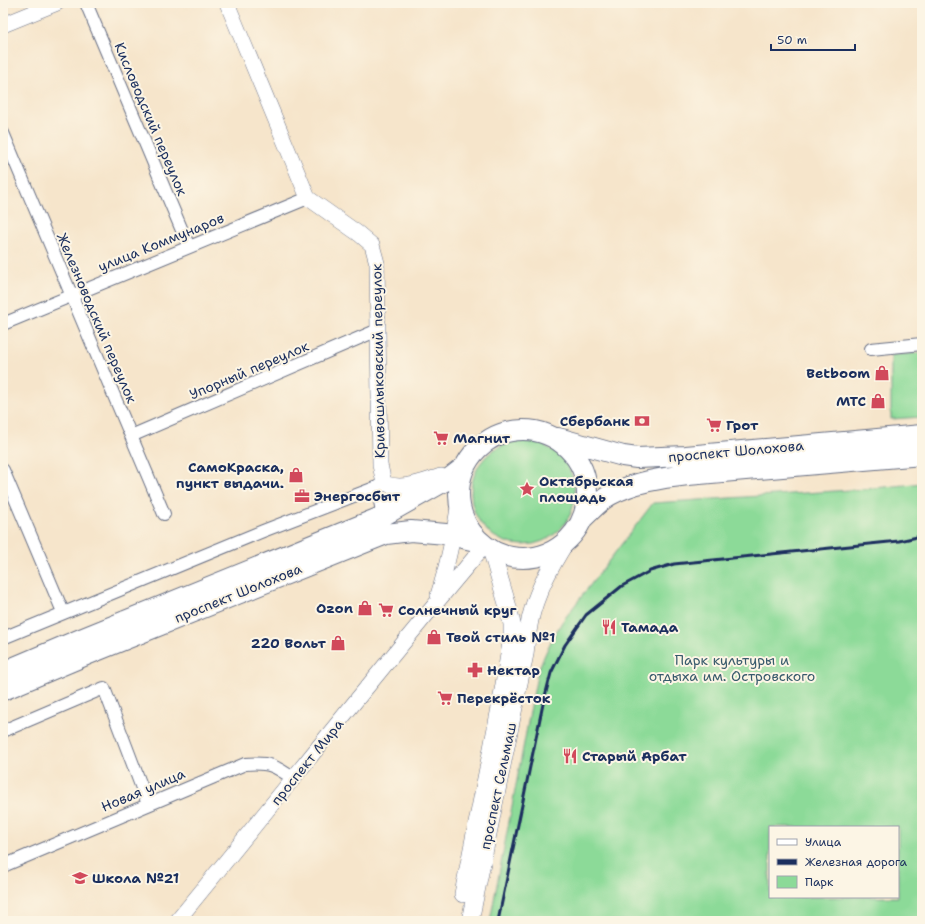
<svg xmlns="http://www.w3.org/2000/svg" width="925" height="924" font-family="'Shantell Sans',sans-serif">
	<rect width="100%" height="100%" fill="#fcf5e5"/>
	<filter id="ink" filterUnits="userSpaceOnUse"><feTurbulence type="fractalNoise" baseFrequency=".025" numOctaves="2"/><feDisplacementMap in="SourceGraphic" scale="8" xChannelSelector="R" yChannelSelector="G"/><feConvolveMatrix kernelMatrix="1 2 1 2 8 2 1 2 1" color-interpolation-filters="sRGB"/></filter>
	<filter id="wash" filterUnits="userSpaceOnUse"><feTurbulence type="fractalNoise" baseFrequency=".012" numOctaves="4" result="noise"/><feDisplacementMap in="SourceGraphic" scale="16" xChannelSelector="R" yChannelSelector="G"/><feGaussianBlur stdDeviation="0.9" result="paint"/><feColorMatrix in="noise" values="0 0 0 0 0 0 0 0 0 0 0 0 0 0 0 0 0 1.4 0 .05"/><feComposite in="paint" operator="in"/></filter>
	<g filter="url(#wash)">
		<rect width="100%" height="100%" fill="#f6e5cb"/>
		<path fill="#8cda98" stroke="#54847b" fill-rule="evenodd" d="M922,353V417L891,419V355Z
			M471 493a52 52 0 1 1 104 0a52 52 0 1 1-104 0Z
			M922,483V921H490L538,670L552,639L562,622L653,503L866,489ZM770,827H898V897H770Z"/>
	</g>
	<g filter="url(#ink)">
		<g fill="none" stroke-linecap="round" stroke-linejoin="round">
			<g stroke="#686f84" stroke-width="14">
				<path id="minor" d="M86,3L189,247
					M3,133L164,514
					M3,324L308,198
					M871,349L922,344
					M131,436L378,330
					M3,470L63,612
					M377,487L383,516
					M3,638L263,531L377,487L384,483
					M3,731L104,688L148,804
					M3,866L245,764C269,762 274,765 294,779"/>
			</g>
			<g stroke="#686f84" stroke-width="16">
				<path id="tertiary" d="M227,3L308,198L359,234L372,245L377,263L380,465L384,483C403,491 423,481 441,476
					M3,25L57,3
					M438,595C448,564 454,534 459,502
					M177,921C280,796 380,668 485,545"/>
			</g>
			<g stroke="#686f84" stroke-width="18">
				<path id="secondary" d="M463,894L500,708L512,637V624L508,607L491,549
					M470,921L525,654C526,643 528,631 530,620C536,592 551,565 567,540"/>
			</g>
			<g stroke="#686f84" stroke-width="22">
				<path id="primary" d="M459 494a64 64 0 1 1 128 0a64 64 0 1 1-128 0Z
					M558,438L623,456L637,458L686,456L922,435
					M582,519C591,511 599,501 610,495C634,482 661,478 688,475L922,455
					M3,672L81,639L381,517L450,478L463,468
					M3,690L86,655L386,534L411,531L446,534L480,542"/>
			</g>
			<use href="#minor" stroke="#fff" stroke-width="12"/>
			<use href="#tertiary" stroke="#fff" stroke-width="15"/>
			<use href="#secondary" stroke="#fff" stroke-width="17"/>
			<use href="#primary" stroke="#fff" stroke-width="20"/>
			<path stroke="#1b2f5e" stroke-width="3" d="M498,921L543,704L551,673L565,645L586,615L622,586L650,571L674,564L899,541L922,536"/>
		</g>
	</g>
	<defs>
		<g id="shop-bare" transform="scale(1.2)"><path d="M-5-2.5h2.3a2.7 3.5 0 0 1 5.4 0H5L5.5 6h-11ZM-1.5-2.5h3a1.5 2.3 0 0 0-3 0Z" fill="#d1495b" stroke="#fcf5e5" stroke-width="2.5" paint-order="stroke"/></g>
		<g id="bank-bare" transform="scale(1.2)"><path d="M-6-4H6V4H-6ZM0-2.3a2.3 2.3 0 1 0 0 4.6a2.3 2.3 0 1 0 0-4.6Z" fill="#d1495b" stroke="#fcf5e5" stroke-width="2.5" paint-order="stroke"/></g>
		<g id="supermarket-bare" transform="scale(1.2)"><path d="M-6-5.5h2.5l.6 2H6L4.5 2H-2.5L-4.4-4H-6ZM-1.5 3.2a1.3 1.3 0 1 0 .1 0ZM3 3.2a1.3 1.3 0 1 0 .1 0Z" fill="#d1495b" stroke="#fcf5e5" stroke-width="2.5" paint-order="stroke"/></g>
		<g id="sight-bare" transform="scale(1.2)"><path d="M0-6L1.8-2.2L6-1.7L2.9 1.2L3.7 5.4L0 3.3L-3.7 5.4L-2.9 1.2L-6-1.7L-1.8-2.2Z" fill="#d1495b" stroke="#fcf5e5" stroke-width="2.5" paint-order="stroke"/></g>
		<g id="office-bare" transform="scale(1.2)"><path d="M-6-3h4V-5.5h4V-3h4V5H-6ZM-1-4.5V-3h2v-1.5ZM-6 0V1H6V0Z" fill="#d1495b" stroke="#fcf5e5" stroke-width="2.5" paint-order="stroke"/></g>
		<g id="restaurant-bare" transform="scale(1.2)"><path d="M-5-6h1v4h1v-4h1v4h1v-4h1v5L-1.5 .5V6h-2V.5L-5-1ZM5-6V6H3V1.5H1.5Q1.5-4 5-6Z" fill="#d1495b" stroke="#fcf5e5" stroke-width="2.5" paint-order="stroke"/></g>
		<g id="pharmacy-bare" transform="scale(1.2)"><path d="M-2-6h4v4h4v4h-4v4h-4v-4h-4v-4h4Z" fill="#d1495b" stroke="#fcf5e5" stroke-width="2.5" paint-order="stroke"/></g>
		<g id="school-bare" transform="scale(1.2)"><path d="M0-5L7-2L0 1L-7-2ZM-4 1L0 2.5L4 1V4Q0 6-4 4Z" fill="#d1495b" stroke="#fcf5e5" stroke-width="2.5" paint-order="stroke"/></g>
	</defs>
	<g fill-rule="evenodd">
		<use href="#shop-bare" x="882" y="373"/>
		<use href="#shop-bare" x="878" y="401"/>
		<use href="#bank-bare" x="642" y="421"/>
		<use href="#supermarket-bare" x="714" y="425"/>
		<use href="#supermarket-bare" x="441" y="438"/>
		<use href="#shop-bare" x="296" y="475"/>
		<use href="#sight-bare" x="527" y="489"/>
		<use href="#office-bare" x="302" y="496"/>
		<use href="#shop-bare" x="365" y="608"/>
		<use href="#supermarket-bare" x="386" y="610"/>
		<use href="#restaurant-bare" x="609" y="627"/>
		<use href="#shop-bare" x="434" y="637"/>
		<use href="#shop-bare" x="338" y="643"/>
		<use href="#pharmacy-bare" x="475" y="670"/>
		<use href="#supermarket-bare" x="445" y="698"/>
		<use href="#restaurant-bare" x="570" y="756"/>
		<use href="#school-bare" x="80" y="878"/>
	</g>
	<g text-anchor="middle" stroke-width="4" stroke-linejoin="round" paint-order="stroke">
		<g font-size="14" fill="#1b2f5e" stroke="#fcf5e5">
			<text transform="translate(151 119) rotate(67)" y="5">Кисловодский переулок</text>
			<text transform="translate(161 242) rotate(-22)" y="5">улица Коммунаров</text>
			<text transform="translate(97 318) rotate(67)" y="5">Железноводский переулок</text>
			<text transform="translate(378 361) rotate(-91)" y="5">Кривошлыковский переулок</text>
			<text transform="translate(249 370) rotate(-23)" y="5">Упорный переулок</text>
			<text transform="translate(736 451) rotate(-5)" y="5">проспект Шолохова</text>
			<text transform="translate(238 593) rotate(-22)" y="5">проспект Шолохова</text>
			<text transform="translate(307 762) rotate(-51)" y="5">проспект Мира</text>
			<text transform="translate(498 786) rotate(-78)" y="5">проспект Сельмаш</text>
			<text transform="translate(143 790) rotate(-23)" y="5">Новая улица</text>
		</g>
		<g font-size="14" font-weight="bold" fill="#1b2f5e" stroke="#fcf5e5" text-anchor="start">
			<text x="870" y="378" text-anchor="end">Betboom</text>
			<text x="866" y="406" text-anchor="end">МТС</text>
			<text x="630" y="426" text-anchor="end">Сбербанк</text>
			<text x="726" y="430">Грот</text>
			<text x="453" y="443">Магнит</text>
			<text x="284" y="472" text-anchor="end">СамоКраска,<tspan x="284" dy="16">пункт выдачи.</tspan></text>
			<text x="539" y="486">Октябрьская<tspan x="539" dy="16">площадь</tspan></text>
			<text x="314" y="501">Энергосбыт</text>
			<text x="353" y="613" text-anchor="end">Ozon</text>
			<text x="398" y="615">Солнечный круг</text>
			<text x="621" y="632">Тамада</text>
			<text x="446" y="642">Твой стиль №1</text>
			<text x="326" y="648" text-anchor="end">220 Вольт</text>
			<text x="487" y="675">Нектар</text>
			<text x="457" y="703">Перекрёсток</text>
			<text x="582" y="761">Старый Арбат</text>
			<text x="92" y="883">Школа №21</text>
		</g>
		<g font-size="14" fill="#375a6c" stroke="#fcf5e5">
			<text x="732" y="665">Парк культуры и<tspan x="732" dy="16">отдыха им. Островского</tspan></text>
		</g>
	</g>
	<rect width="925" height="924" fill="none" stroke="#fcf5e5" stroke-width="16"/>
	<rect x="769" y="826" width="130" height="72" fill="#fcf5e5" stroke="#a2a6af"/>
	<rect x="777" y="839" width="20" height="6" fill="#ffffff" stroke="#a2a6af"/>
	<text x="805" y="846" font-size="12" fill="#1b2f5e">Улица</text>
	<rect x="777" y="859" width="20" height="6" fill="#1b2f5e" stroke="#a2a6af"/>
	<text x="805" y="866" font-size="12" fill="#1b2f5e">Железная дорога</text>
	<rect x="777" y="876" width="20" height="12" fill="#8cda98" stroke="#a2a6af"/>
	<text x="805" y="886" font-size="12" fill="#1b2f5e">Парк</text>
	<path d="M771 44v6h84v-6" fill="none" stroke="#1b2f5e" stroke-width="2"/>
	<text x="777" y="44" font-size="12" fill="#1b2f5e" stroke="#fcf5e5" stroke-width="3" paint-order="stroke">50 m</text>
</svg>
